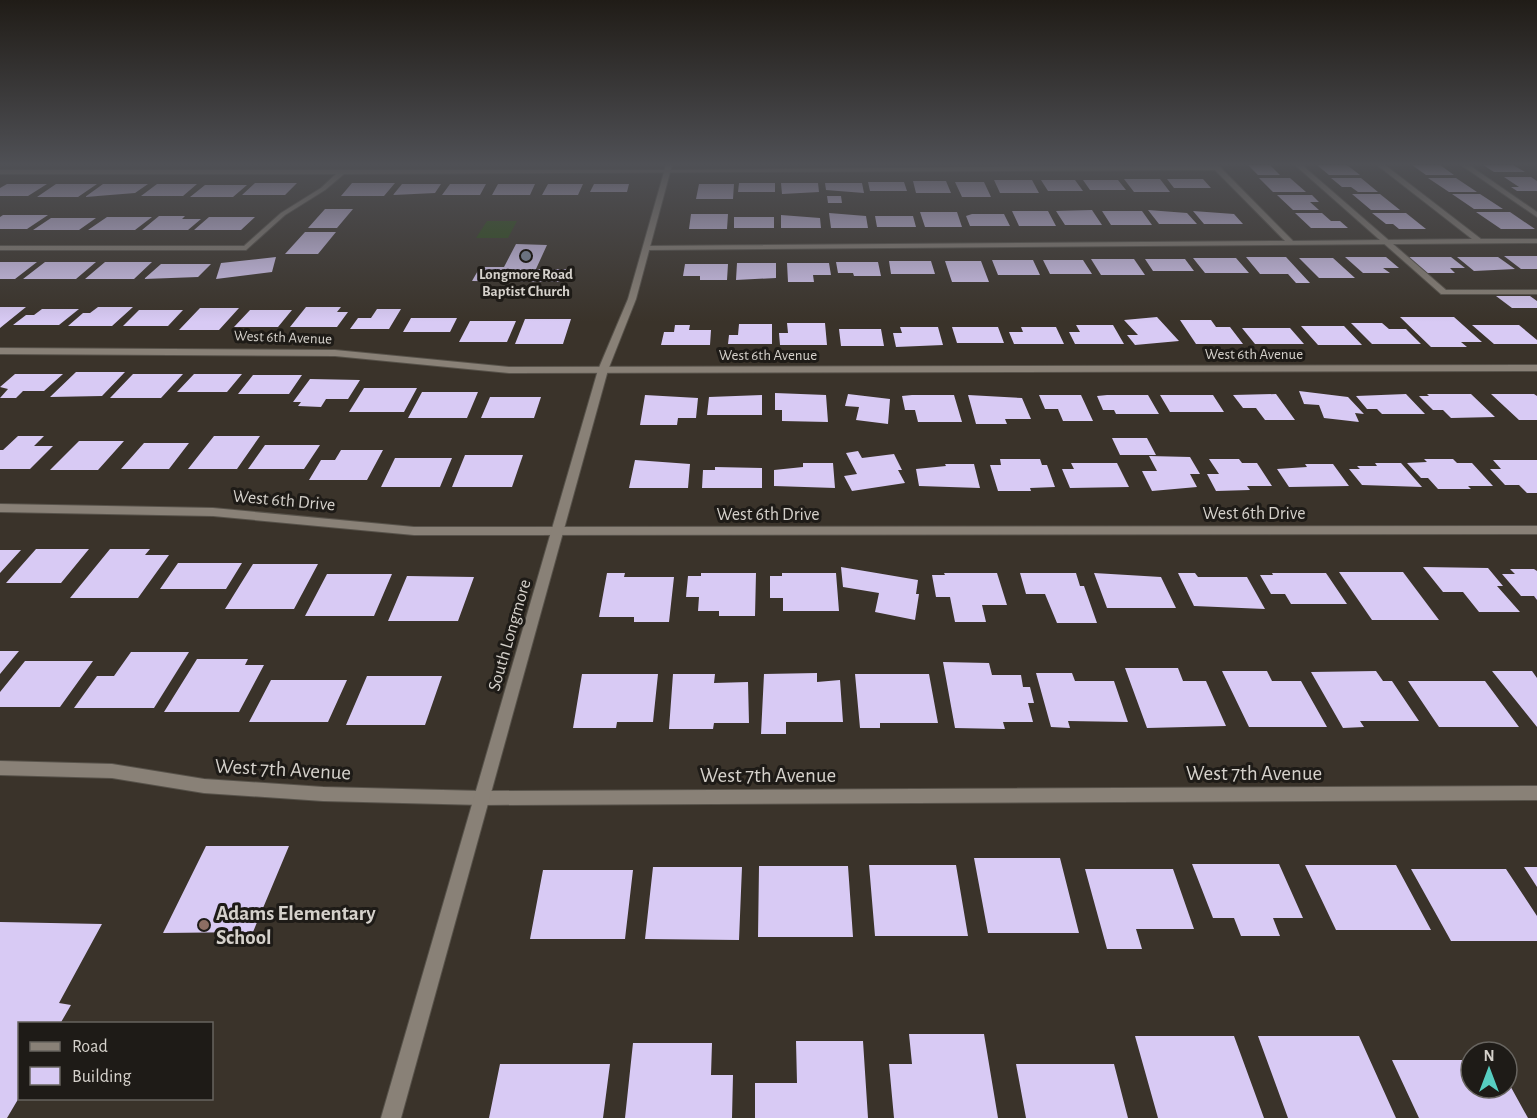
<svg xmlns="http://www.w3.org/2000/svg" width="1537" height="1118" font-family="'Alegreya Sans',sans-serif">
	<rect width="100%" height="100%" fill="#3a332a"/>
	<path fill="#2b4c14" d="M487,221H517L508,238H476Z"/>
	<path fill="#d8caf4" d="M1248,165H1270L1280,175H1258Z
		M1317,165H1347L1360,175H1329Z
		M1412,165H1440L1454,175H1426Z
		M1483,165H1513L1525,172H1494Z
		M1504,177H1531L1537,181V191H1517L1511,187H1519Z
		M1259,178H1290L1306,192H1273Z
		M1331,178H1361L1378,192H1358L1351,187H1342Z
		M1428,178H1456L1477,192H1449Z
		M1124,179H1160L1170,192H1134Z
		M1167,179H1203L1211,188H1174Z
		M994,180H1032L1039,193H1000Z
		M1041,180H1075L1083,191H1048Z
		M1083,180H1118L1126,190H1090Z
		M913,181H946L951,193H916Z
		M868,182H904L907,191H870Z
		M955,182H984L991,197H962Z
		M255,183H297L285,195H242Z
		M352,183H395L384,196H341Z
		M739,183H775V192H738Z
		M781,183H818L819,192L782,194Z
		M825,183H862L864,193L826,190Z
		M7,184H47L28,196H0V188Z
		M56,184H97L78,197H37Z
		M103,184H148L135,193L85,197Z
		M157,184H197L183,196H141Z
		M402,184H441L435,193L393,195Z
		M450,184H486L480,195H442Z
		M498,184H535L530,195H492Z
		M548,184H583L578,195H542Z
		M594,184H629L627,192H590Z
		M699,184H734L733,199H696Z
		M205,185H247L233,197H190Z
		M1352,194H1380L1400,210H1371Z
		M1452,194H1480L1503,209H1474Z
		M1277,195H1312L1319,202H1310L1319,210H1293Z
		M827,196H841L842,203H828Z
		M325,209H353L337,228H308Z
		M1092,210L1102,225H1065L1056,211Z
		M1148,210L1187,213L1197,224H1159Z
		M1012,211H1048L1056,226H1019Z
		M1102,211H1142L1152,225H1111Z
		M1193,211L1234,214L1243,224H1204Z
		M920,212H957L962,227H925Z
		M1476,212H1510L1535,229H1501Z
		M829,213L866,216L868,228H831Z
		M1295,213H1322L1331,221H1340L1348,228H1311Z
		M1372,213H1406L1426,229H1399L1393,224H1386Z
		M691,214H728L727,229H689Z
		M972,214H1004L1010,226H970L966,216Z
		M3,215H48L27,229H0V217Z
		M781,215L820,218L821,228H781Z
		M159,216H185L182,219H201L188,230H142Z
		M875,216H913L916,227H877Z
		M107,217H152L135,230H88Z
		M209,217H255L241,230H194Z
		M734,217H774V228H734Z
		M51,218H96L79,230H33Z
		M305,232H336L318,254H285Z
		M516,244L547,245L536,269H566L561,282L472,281L480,267H504Z
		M1504,256H1537V269H1521Z
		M276,257L272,272L216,279L221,263Z
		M1246,257H1286L1310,283H1296L1288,274H1260Z
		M1345,257H1386L1399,268H1383L1390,273H1363Z
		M1408,257H1451L1465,268H1450L1455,273H1427Z
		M1457,257H1498L1515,269L1474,271Z
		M1193,258H1236L1249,273H1205Z
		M1299,258H1333L1355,278H1319Z
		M1091,259H1134L1145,275H1101Z
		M1145,259H1185L1194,271H1153Z
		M992,260H1033L1040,275H998Z
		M1043,260H1083L1092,274H1050Z
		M889,261H931L935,274H891Z
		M945,261H981L989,282H952Z
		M0,262H37L15,279H0Z
		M45,262H96L76,279H23Z
		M105,262H152L134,279H85Z
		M836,262H878L881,276H854L853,273H838Z
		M737,263H776V278L736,280Z
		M787,263H829L831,275H813L814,282H788Z
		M161,264H211L198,277L144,279Z
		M685,264H728L727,280H700V276H683Z
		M1496,296H1530L1537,301V308H1512Z
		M0,307H26L0,328Z
		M98,307H133L112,326H68L83,313H90Z
		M306,307H341L337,312H348L337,327H290Z
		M200,308H239L219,330H179Z
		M42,309H79L59,325H13L26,315H34Z
		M377,309H401L389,329H350L358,318H371Z
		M139,310H183L168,326H123Z
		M250,310H292L278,327H234Z
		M1157,317L1179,341L1135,345L1127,335H1138L1124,320Z
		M1400,317H1454L1482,342H1461L1467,347H1431Z
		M411,318H457L450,332H403Z
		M525,319H571L563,344H515Z
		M1180,320H1211L1216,327H1230L1243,344H1196Z
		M470,321H516L507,342H459Z
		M787,323H825L827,345H780L779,333H788Z
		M1351,323H1382L1389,329H1406L1421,344H1372Z
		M739,324H772V344H728L729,335H738Z
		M675,325H690L689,330H711L710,345H661L664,332H674Z
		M1076,325H1113L1124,344H1075L1069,332H1080Z
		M1472,325H1519L1537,340V344H1494Z
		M1301,326H1344L1362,345H1318Z
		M900,327H938L943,345L896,347L893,333H902Z
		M952,327H998L1004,343H957Z
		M1021,327H1056L1064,344H1014L1009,332H1023Z
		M1242,328H1290L1304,344H1255Z
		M839,329H881L884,346H841Z
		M76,372H125L102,396L50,397Z
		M15,374H63L44,391H23L16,398H0L8,389L0,387Z
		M133,374H183L161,398H110Z
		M194,374H242L227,392H177Z
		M253,375H302L289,394H238Z
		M310,379L360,380L348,399H326L321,407L298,406L301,402H293Z
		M364,388H417L404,412H349Z
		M1299,391L1348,397L1364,414L1355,413L1359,422L1324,418L1319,405L1304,404Z
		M422,392H478L467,418H408Z
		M775,393L826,395L828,422L782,421V410H775Z
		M848,394L890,399L888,424L856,420L859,407L845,406Z
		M1276,394L1295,420H1265L1256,408H1243L1233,395Z
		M1406,394L1425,414H1382L1377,409H1367L1356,396Z
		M1427,394H1471L1495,417L1451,418L1443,410H1433L1419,396H1429Z
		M1491,394H1534L1537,396V420H1519Z
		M645,395L698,398L696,418H678L677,425H640Z
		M762,395V415H707L709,397Z
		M912,395H954L962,422H918L915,410H905L902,396Z
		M968,395L1022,398L1031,419H1005L1007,424H976Z
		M1039,395H1081L1093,421H1063L1058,409H1045Z
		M1107,395H1148L1159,414H1116L1114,410H1103L1097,396Z
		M1160,395H1213L1224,412H1170Z
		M490,397H541L534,418H481Z
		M18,436H44L34,446H53L30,469H0V450H3Z
		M214,436H260L237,469H188Z
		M1112,438H1147L1156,455H1120Z
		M79,441H124L98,470H50Z
		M144,443H189L169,469H121Z
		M265,445H320L304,469H248Z
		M341,450H383L367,480H309L321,460H335Z
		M858,451L862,458L894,454L902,470H898L905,483L852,491L844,476L857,474L846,453Z
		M465,455H523L512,487H452Z
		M1149,456L1190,457L1200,474H1190L1197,487L1152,491L1142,471H1157Z
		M395,458H452L440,487H381Z
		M1000,459H1040L1042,465H1047L1055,487L1030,488L1031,491H998L990,465H1001Z
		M1209,459H1239L1242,463H1257L1272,486H1247L1250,490L1216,491L1207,474H1219Z
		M1424,459H1453L1457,463H1472L1493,486H1468L1471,489H1438L1428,478H1421L1407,463L1427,462Z
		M635,460L690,464L688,488H629Z
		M1493,460H1537V493H1527L1519,485H1505L1490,469H1501Z
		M803,463H833L835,488L774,486V470L803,467Z
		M1071,463H1117L1129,487L1070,488L1062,469H1074Z
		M1375,463H1401L1422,487L1362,485L1349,469H1360L1357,466H1377Z
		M945,464H974L980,488L919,486L916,469L946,466Z
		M1305,464H1333L1349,486L1289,487L1277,469L1307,467Z
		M715,467L762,468V488H702L703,470H715Z
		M36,549H89L61,583H6Z
		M110,549H150L145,555H169L138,598H70Z
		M0,550H21L0,573Z
		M178,563H242L226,589H160Z
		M253,564H318L294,609H225Z
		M841,567L918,580L916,594H919L915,620L875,612L879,593L843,587Z
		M1423,567L1488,568L1503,586H1497L1520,612H1479L1463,592H1443Z
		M1510,569H1534L1537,571V600L1534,596H1521L1502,574H1515Z
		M1339,572H1403L1439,620H1372Z
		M607,573H625L624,577H674L669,622H634V617H599Z
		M701,573H756L755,616H719V611H698L699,597H686L688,576H701Z
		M782,573H836L839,611H783V598H770V576H782Z
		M944,573H997L1007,605H982L986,622H955L950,597H936L932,575H945Z
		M1020,573H1076L1080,586H1084L1097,623H1057L1045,594H1026Z
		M1094,573L1161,577L1176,608H1107Z
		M1178,573H1195L1198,577H1247L1265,609L1194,606Z
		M1272,573H1326L1347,604H1291L1285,594H1271L1260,575H1273Z
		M327,574H392L374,616H305Z
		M407,576L474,577L458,621H388Z
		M0,651H19L0,674Z
		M131,652H189L154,708H74L97,676H114Z
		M197,659H248L245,665H264L239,712H164Z
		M25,661H93L60,707H0V692Z
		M943,662L989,663L992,675H1021L1023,687H1030L1034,703H1028L1033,722H1003L1005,729L955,728Z
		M1125,668H1178L1183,681H1206L1226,726L1147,728Z
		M1222,671H1267L1272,681H1301L1327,727H1249Z
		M1376,671L1383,681H1392L1419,721H1360L1364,727L1343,728L1311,672Z
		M1492,671H1532L1537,678V727Z
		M817,673V682L840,680L843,722H786V734H761L764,674Z
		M1036,673H1072L1075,681H1114L1128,722L1068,721L1070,728L1051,727Z
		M582,674H658L653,722H617L616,728H573Z
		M673,674H715L714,683L748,682L749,723H714L713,729H669Z
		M855,674H929L938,723H880V728H860Z
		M367,676H442L425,725H346Z
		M271,680H347L328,722H249Z
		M1408,681H1485L1519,727H1439Z
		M206,846H289L253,932L163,933Z
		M974,858H1060L1079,933H988Z
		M1192,864H1279L1303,918H1273L1280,936H1241L1234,918H1213Z
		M869,865H956L968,936H875Z
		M1305,865H1396L1431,930H1336Z
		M759,866H848L853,937H758Z
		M653,867H742L739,940L645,939Z
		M1524,867H1537V887Z
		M1085,869H1173L1194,929H1136L1142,949H1107Z
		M1411,869H1506L1537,916V941H1451Z
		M543,870H633L625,939H530Z
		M0,922L102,924L59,1003L71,1005L60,1024H20V1096L7,1118H0Z
		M909,1034H984L998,1118H894L889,1064H912Z
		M1135,1036H1234L1264,1118H1158Z
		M1258,1036H1359L1396,1118H1288Z
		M796,1041H863L868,1118H755V1083H797Z
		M633,1043H712L711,1075H733L732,1118H625Z
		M1392,1060H1471V1088H1507V1080L1528,1118H1419Z
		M500,1064H610L603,1118H489Z
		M1016,1064H1114L1128,1118H1026Z"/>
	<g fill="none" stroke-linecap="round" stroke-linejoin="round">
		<g stroke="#57524a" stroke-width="2">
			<path id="service" d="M1295,165H1302L1446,290H1537V294H1441Z
				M1461,165H1469L1537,212V217Z"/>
		</g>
		<g stroke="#57524a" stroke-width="2">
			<path id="minor" d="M1218,165L1293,241L1472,239L1377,165H1385L1481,239H1537V243L647,250L643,248L647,246L1285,241L1215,170L344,174L325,190L285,215L246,250H0V246H244L281,213L321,188L336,174H0V170H668Z
				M0,348L335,350L509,367L1537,365V371L509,373L335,356L0,354Z
				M0,504L213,508L414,527L1537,526V534L414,535L213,516L0,512Z
				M0,761L112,764L204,779L323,787L482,791L1537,786V800L482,805L323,801L204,793L112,778L0,775Z"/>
		</g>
		<g stroke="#57524a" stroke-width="2">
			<path id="tertiary" d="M666,165H672L636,299L608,370L401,1118H381L598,370L628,299Z"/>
		</g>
		<use href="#service" fill="#898177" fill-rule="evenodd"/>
		<use href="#minor" fill="#898177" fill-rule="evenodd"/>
		<use href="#tertiary" fill="#898177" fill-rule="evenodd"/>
	</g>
	<linearGradient id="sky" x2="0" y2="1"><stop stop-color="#201c17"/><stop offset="0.51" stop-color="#4f5055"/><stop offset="1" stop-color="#4f5055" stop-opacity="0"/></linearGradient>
	<rect width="1537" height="322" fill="url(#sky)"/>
	<circle fill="#6b7280" stroke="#1e1b17" stroke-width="2" cx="526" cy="256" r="6"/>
	<circle fill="#8d6e63" stroke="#1e1b17" stroke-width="2" cx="204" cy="925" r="6"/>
	<g text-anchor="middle" stroke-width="6" stroke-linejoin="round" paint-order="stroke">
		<g font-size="15" font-weight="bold" fill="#d5d1cb" stroke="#1e1b17">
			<text x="526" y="279">Longmore Road<tspan x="526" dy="17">Baptist Church</tspan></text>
		</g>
		<g font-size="15" fill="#d5d1cb" stroke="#1e1b17">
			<text transform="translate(283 337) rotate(2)" y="5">West 6th Avenue</text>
			<text x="1254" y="359">West 6th Avenue</text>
			<text x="768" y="360">West 6th Avenue</text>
		</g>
		<g font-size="18" fill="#d5d1cb" stroke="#1e1b17">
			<text transform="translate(284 500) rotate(5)" y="6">West 6th Drive</text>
			<text x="1254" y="519">West 6th Drive</text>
			<text x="768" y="520">West 6th Drive</text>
			<text transform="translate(509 635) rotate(-74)" y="6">South Longmore</text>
		</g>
		<g font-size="21" fill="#d5d1cb" stroke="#1e1b17">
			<text transform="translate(283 769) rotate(3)" y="7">West 7th Avenue</text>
			<text x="1254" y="780">West 7th Avenue</text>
			<text x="768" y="782">West 7th Avenue</text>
		</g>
		<g font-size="21" font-weight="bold" fill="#d5d1cb" stroke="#1e1b17" text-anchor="start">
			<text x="216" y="920">Adams Elementary<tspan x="216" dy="24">School</tspan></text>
		</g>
	</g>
	<rect x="18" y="1022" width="195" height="78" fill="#1e1b17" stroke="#67645f" stroke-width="1.5"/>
	<rect x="30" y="1042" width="30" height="9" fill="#898177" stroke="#67645f" stroke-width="1.5"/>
	<text x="72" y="1052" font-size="18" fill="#d5d1cb">Road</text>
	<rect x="30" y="1067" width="30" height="18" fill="#d8caf4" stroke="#67645f" stroke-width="1.5"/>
	<text x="72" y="1082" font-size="18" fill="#d5d1cb">Building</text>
	<g transform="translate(1489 1070)"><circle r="28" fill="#1e1b17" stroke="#67645f" stroke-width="1.5"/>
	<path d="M0-4.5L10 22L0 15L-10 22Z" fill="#57cec1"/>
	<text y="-9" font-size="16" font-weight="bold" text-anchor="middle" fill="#d5d1cb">N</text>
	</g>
</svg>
